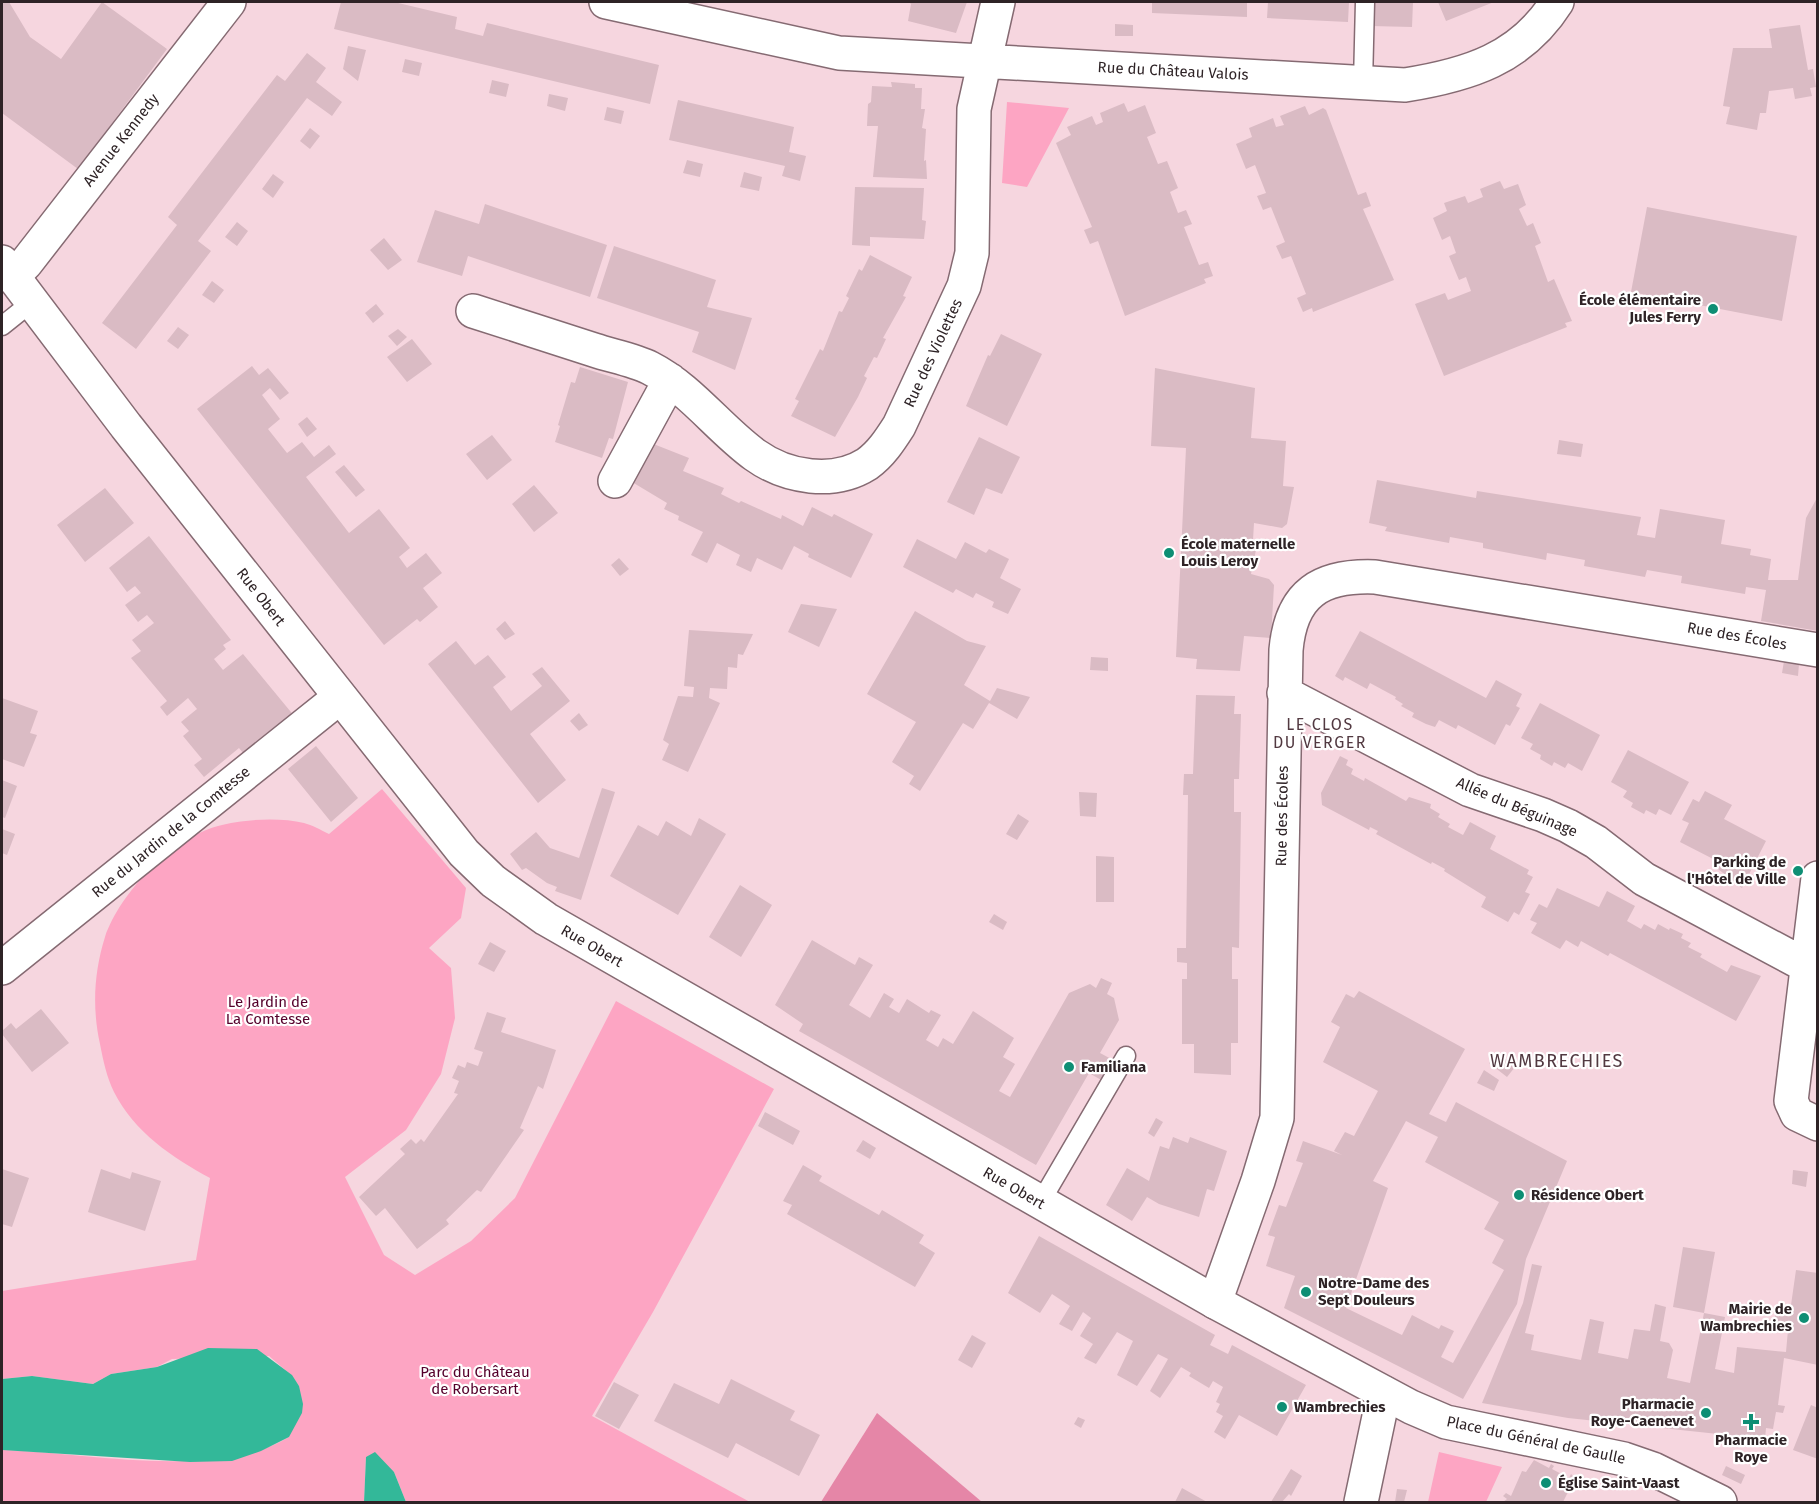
<svg xmlns="http://www.w3.org/2000/svg" width="1819" height="1504" font-family="'Fira Sans',sans-serif">
	<rect width="100%" height="100%" fill="#f6d6df"/>
	<path fill="#fda5c3" d="M1007,102L1069,108L1027,187L1002,183Z
		M382,789L466,888L461,918L429,948L451,968L455,1018L441,1074L406,1130L345,1177L384,1255L415,1275L471,1241L515,1198L616,1001L774,1089L653,1312L592,1416L750,1502H406L394,1472L366,1457L364,1502H2V1450C84,1452 217,1481 289,1437L299,1386L291,1375L269,1356L172,1359L157,1367L111,1374L93,1384L32,1376L2,1379V1291L196,1260L210,1178C173,1158 134,1132 114,1092C107,1078 103,1060 100,1044C92,1008 94,972 105,937C120,893 172,838 218,826C242,819 280,817 304,823C312,825 321,830 329,834Z
		M1439,1452L1502,1467L1486,1502H1428Z"/>
	<path fill="#e586a7" d="M877,1413L982,1502H821Z"/>
	<path fill="#33b899" d="M208,1348L257,1349L292,1375L299,1386L303,1404L302,1413L289,1437L261,1451L232,1461L190,1462L2,1450V1379L32,1376L93,1384L111,1374L157,1367Z
		M375,1452L394,1472L406,1502H364L366,1457Z"/>
	<path fill="#dabbc4" fill-rule="evenodd" d="M2,2H9L30,37L61,59L102,2L167,49L78,169L2,113Z
		M341,2H394L457,17L455,29L483,36L487,23L659,65L650,104L334,29Z
		M909,2H967L956,33L908,21L911,4Z
		M1152,2H1247V17L1152,13Z
		M1268,2H1349L1348,22L1267,18Z
		M1372,2H1413L1412,27L1371,26Z
		M1438,2H1494L1446,21Z
		M1115,24L1133,25V36H1115Z
		M1800,25L1808,70L1813,69L1816,87L1810,88L1812,96L1795,99L1793,88L1769,91L1766,113H1760L1757,130L1726,124L1730,107L1723,106L1733,48H1772L1769,29Z
		M348,46L366,50L358,81L343,69Z
		M307,53L326,68L316,82L342,102L332,116L307,98L198,241L211,251L136,349L102,323L177,225L168,217L277,75L285,81Z
		M405,59L422,63L419,76L402,72Z
		M492,80L509,84L506,97L489,93Z
		M891,82L915,84V88H922L921,109H925L922,128L926,129L924,161L926,160L927,179L873,177L878,126H867L868,104L871,102L872,86L892,87Z
		M549,94L568,98L565,111L547,106Z
		M678,100L794,127L789,152L806,156L800,181L782,176L785,166L669,140Z
		M1124,103L1128,112L1145,105L1156,133L1147,137L1158,164L1167,161L1178,188L1170,192L1178,213L1186,210L1192,224L1184,227L1199,265L1208,262L1213,276L1204,279L1206,283L1125,316L1098,241L1090,244L1084,230L1092,227L1056,143L1071,135L1067,127L1092,116L1096,125L1103,122L1100,113Z
		M1305,106L1309,115L1323,108L1326,110L1358,195L1366,192L1371,206L1363,209L1394,280L1313,312L1312,308L1303,312L1297,298L1306,294L1291,256L1282,259L1276,246L1285,242L1271,207L1263,210L1257,196L1266,193L1255,165L1246,169L1236,144L1252,137L1249,128L1273,118L1276,127L1284,125L1280,116Z
		M607,107L624,111L621,124L604,120Z
		M310,128L320,136L310,149L300,141Z
		M687,160L703,164L700,177L683,173Z
		M744,172L762,177L759,191L740,187Z
		M273,174L284,182L273,198L262,189Z
		M1500,181L1504,189L1518,184L1526,205L1519,209L1527,226L1533,223L1541,243L1535,246L1548,282L1554,279L1572,321L1565,323L1567,327L1444,376L1415,304L1445,293L1448,300L1471,291L1466,277L1459,280L1449,256L1456,253L1450,236L1442,240L1433,218L1447,211L1444,203L1465,196L1468,203L1483,197L1480,189Z
		M855,187L924,188L922,220L926,221L924,239L870,237V246L852,245Z
		M485,204L607,245L590,297L468,256L462,276L417,262L435,210L479,224Z
		M1647,207L1797,236L1782,321L1631,292Z
		M237,222L248,231L237,246L225,237Z
		M384,238L402,260L388,270L370,250Z
		M614,246L716,280L707,307L752,318L735,370L692,352L699,332L597,298Z
		M870,255L912,277L903,296L906,297L883,338L886,339L877,358L874,357L864,376L867,378L858,397L835,437L791,416L799,401L795,399L820,349L823,351L839,311L842,312L849,298L846,296L859,269L862,271Z
		M212,281L224,290L214,303L202,295Z
		M376,304L384,314L373,323L365,313Z
		M178,327L189,335L178,349L167,341Z
		M398,329L407,337L397,346L388,336Z
		M1001,334L1042,354L1007,426L966,406L988,355L990,356Z
		M412,339L432,364L407,382L387,357Z
		M252,366L259,375L268,368L289,393L280,400L270,388L262,395L280,419L268,429L287,453L302,442L314,457L329,445L336,454L306,477L349,533L379,509L410,548L399,557L407,568L426,553L442,573L423,588L438,607L420,622L417,619L384,645L197,409Z
		M580,367L628,382L613,439L609,438L602,458L555,442L560,426L558,425L571,382L575,383Z
		M1155,368L1255,388L1251,438L1286,441L1283,486L1294,487L1287,524L1282,528L1254,523L1253,540L1257,545L1251,574L1269,579L1274,585L1271,638L1244,636L1240,671L1196,669L1197,659L1176,657L1186,448L1151,446Z
		M307,417L317,429L307,437L298,424Z
		M492,435L512,460L487,480L466,454Z
		M979,437L1020,457L1002,494L986,488L974,515L947,502Z
		M1559,440L1583,444L1581,457L1557,454Z
		M651,443L689,458L683,471L724,488L721,494L739,503L741,501L781,519L782,515L803,526L812,507L832,517L834,514L873,534L851,578L808,557L809,554L794,546L782,570L757,558L751,572L736,565L740,555L717,543L707,563L691,555L703,532L678,520L679,516L664,509L667,503L632,482Z
		M344,465L365,490L356,497L335,472Z
		M1377,480L1476,498L1477,491L1641,517L1637,535L1655,538L1660,509L1725,520L1721,544L1751,549L1750,555L1771,559L1768,580H1798L1806,518L1818,496V631L1761,621L1766,590L1746,587L1745,594L1681,583L1682,576L1647,570L1645,577L1584,566L1585,560L1547,553L1546,560L1483,548V543L1450,537L1449,543L1385,531L1387,527L1369,523Z
		M534,485L558,513L534,532L512,504Z
		M105,488L134,523L85,562L57,525Z
		M149,536L231,640L223,645L226,649L214,659L223,670L243,654L295,717L247,758L239,748L204,777L194,765L202,759L183,736L189,731L181,722L197,709L188,698L167,716L160,707L167,701L131,658L141,651L132,640L154,623L147,615L138,622L125,605L141,593L135,586L127,592L109,568Z
		M917,539L956,559L965,542L986,553L989,549L1009,559L1000,578L1021,589L1008,614L992,607L994,602L976,593L973,598L956,589L953,593L903,567Z
		M619,558L629,569L620,576L611,565Z
		M801,604L837,609L819,647L788,632Z
		M915,611L967,641L986,646L964,685L990,701L997,688L1030,697L1017,719L989,703L973,729L963,723L920,791L909,784L914,776L892,762L916,722L867,694Z
		M505,621L515,634L505,640L496,629Z
		M689,630L753,634L743,655L738,654L737,668L728,667L727,689L710,688L709,698L720,703L688,772L662,760L669,744L663,740L678,696L693,697L694,687L684,686Z
		M1360,631L1486,698L1496,680L1522,694L1516,706L1520,708L1510,726L1506,724L1495,745L1458,725L1456,729L1439,720L1435,727L1426,724L1412,717L1414,713L1401,706L1403,704L1395,699L1396,697L1370,683L1367,689L1345,677L1343,681L1335,676Z
		M456,641L475,665L488,655L506,677L493,687L511,711L542,686L532,674L542,667L570,701L530,734L566,780L538,803L428,664Z
		M1091,657L1108,658V671L1090,670Z
		M1784,661L1799,664L1798,676L1782,673Z
		M1196,695L1235,696L1234,714H1241L1239,779H1234V812H1241L1239,948L1232,947V979H1238V1043H1231V1075L1194,1073V1044H1182V979H1187V963L1177,962V948H1186L1188,795H1183L1184,774H1193Z
		M2,698L38,711L30,733L37,735L24,767L2,759Z
		M1540,703L1600,735L1582,771L1568,763L1565,768L1554,762L1552,766L1540,759L1541,755L1530,749L1533,744L1521,738Z
		M579,713L588,725L579,731L570,721Z
		M316,746L358,798L331,822L288,769Z
		M1628,750L1689,782L1671,815L1659,809L1656,815L1646,810L1644,814L1631,807L1633,803L1623,797L1627,791L1611,782Z
		M1340,756L1348,760L1346,765L1353,769L1351,774L1364,781L1365,778L1406,801L1409,797L1431,804L1430,808L1440,814L1438,817L1450,824L1448,827L1463,835L1470,822L1496,836L1490,849L1529,870L1527,874L1533,877L1525,892L1530,894L1519,915L1514,912L1508,922L1481,907L1486,897L1444,871L1445,869L1432,862L1431,864L1376,834L1378,831L1370,827L1369,830L1322,805L1321,793Z
		M2,780L17,786L5,818L2,817Z
		M602,788L615,792L581,900L555,891L557,887L547,883L526,868L522,870L510,854L536,832L550,848L579,858Z
		M1705,791L1732,805L1724,819L1766,841L1742,888L1718,869L1721,863L1680,842L1689,823L1682,820L1693,799L1699,802Z
		M1079,792L1097,793L1096,817L1080,816Z
		M1018,814L1029,821L1017,840L1006,834Z
		M699,818L726,834L678,915L610,876L638,825L658,836L666,821L691,836Z
		M2,829L15,834L7,855L2,853Z
		M1096,856L1114,857V902H1096Z
		M740,885L772,905L741,957L709,937Z
		M1557,888L1599,907L1607,891L1635,906L1627,921L1641,929L1644,924L1655,930L1658,924L1669,930L1670,928L1683,934L1681,938L1691,943L1688,947L1702,954L1700,957L1727,972L1731,965L1761,976L1736,1021L1610,953L1608,956L1581,941L1578,947L1566,940L1560,949L1531,933L1537,923L1530,920L1539,904L1547,908Z
		M994,914L1007,922L1003,930L989,922Z
		M812,940L855,965L859,957L873,965L849,1005L870,1018L884,993L894,999L889,1007L899,1013L907,999L929,1013L931,1010L941,1015L926,1040L938,1047L943,1038L953,1044L973,1011L1014,1038L1003,1057L1015,1064L999,1091L1010,1097L1069,993L1090,984L1096,988L1101,978L1112,983L1107,994L1114,998L1119,1020L1100,1053L1115,1061L1103,1081L1089,1073L1036,1165L799,1031L803,1024L775,1005Z
		M490,942L506,951L494,972L478,964Z
		M1359,991L1465,1049L1429,1114L1446,1122L1456,1102L1567,1161L1526,1259L1517,1304L1463,1399L1284,1308L1295,1276L1266,1266L1275,1237L1268,1235L1279,1205L1286,1207L1303,1163L1296,1161L1303,1141L1342,1155L1334,1151L1345,1132L1354,1136L1378,1091L1323,1062L1340,1027L1331,1022L1346,994L1354,998ZM1406,1121L1438,1137L1425,1162L1499,1202L1484,1229L1504,1240L1492,1263L1504,1270L1453,1363L1441,1357L1454,1331L1441,1325L1439,1329L1412,1315L1402,1335L1346,1308L1388,1188L1373,1181Z
		M41,1009L69,1043L32,1072L2,1034V1031L11,1023L16,1029Z
		M487,1012L506,1018L501,1032L556,1050L543,1089L538,1086L520,1128L524,1130L481,1192L477,1190L446,1220L449,1224L417,1249L385,1208L376,1216L359,1197L405,1154L400,1149L411,1139L416,1144L421,1139L424,1142L458,1094L454,1093L459,1081L452,1078L458,1065L465,1068L467,1062L478,1066L483,1052L474,1049Z
		M1499,1053L1515,1067L1507,1077L1489,1063Z
		M1484,1070L1499,1080L1494,1091L1477,1083Z
		M765,1112L800,1131L793,1145L758,1126Z
		M1156,1118L1163,1122L1154,1137L1148,1133Z
		M1173,1137L1188,1143L1190,1137L1227,1151L1214,1191L1207,1189L1199,1217L1159,1204L1147,1197L1132,1221L1106,1205L1127,1168L1149,1181L1160,1146L1169,1149Z
		M863,1140L876,1148L870,1159L856,1151Z
		M803,1165L822,1176L819,1181L879,1215L882,1210L924,1235L919,1243L935,1253L915,1287L787,1214L792,1205L783,1201Z
		M2,1169L29,1178L12,1227L2,1224Z
		M101,1169L130,1179L132,1172L161,1181L145,1231L88,1212Z
		M1793,1170L1808,1172L1806,1187L1792,1184Z
		M1039,1236L1215,1335L1210,1345L1228,1354L1232,1345L1306,1385L1277,1436L1239,1415L1225,1439L1214,1432L1223,1416L1216,1412L1220,1404L1216,1402L1223,1387L1213,1381L1209,1388L1189,1376L1191,1373L1181,1367L1160,1398L1150,1391L1168,1359L1158,1354L1137,1386L1117,1375L1133,1341L1117,1332L1096,1364L1084,1358L1093,1344L1080,1336L1091,1318L1083,1312L1072,1331L1059,1324L1070,1306L1052,1294L1040,1313L1008,1293Z
		M1683,1247L1715,1252L1704,1313L1673,1307Z
		M1532,1264L1542,1266L1525,1333L1534,1335L1531,1350L1581,1360L1590,1319L1604,1322L1598,1353L1628,1359L1634,1329L1650,1331L1655,1304L1666,1307L1660,1341L1669,1343L1673,1350L1667,1378L1690,1383L1704,1313L1725,1317L1715,1369L1734,1373L1737,1347L1786,1352L1788,1330L1773,1327L1777,1304L1791,1305L1796,1270L1818,1273V1365L1784,1358L1778,1405L1785,1406L1783,1413L1776,1412L1773,1429L1766,1428L1765,1439L1568,1418L1482,1403L1523,1303Z
		M972,1335L986,1343L972,1368L958,1360Z
		M731,1379L795,1411L790,1420L820,1435L799,1476L736,1443L728,1458L654,1421L674,1383L719,1404Z
		M614,1382L639,1395L619,1429L595,1416Z
		M1811,1405L1818,1408V1459L1793,1450Z
		M1078,1417L1085,1420L1081,1428L1074,1424Z
		M1534,1460L1549,1468L1551,1464L1554,1466L1552,1469L1569,1478L1571,1474L1578,1481L1575,1486L1572,1484L1563,1502H1503L1507,1499L1503,1496L1506,1493L1511,1496L1522,1471L1526,1472Z
		M1726,1466L1745,1475L1741,1484L1722,1475Z
		M1291,1469L1302,1476L1291,1496L1289,1494L1282,1502H1271Z
		M1182,1488L1207,1502H1175Z
		M1397,1489L1407,1490L1404,1502H1395Z"/>
	<g fill="none" stroke-linecap="round" stroke-linejoin="round">
		<g stroke="#856a72" stroke-width="21">
			<path id="service" d="M1363,83L1365,2
				M2,326L32,302
				M1040,1203L1126,1056"/>
		</g>
		<g stroke="#856a72" stroke-width="36">
			<path id="minor" d="M606,2L839,53L1405,85C1468,75 1521,59 1557,2
				M12,277L26,263L229,2
				M473,311C513,324 554,337 594,350C612,356 634,360 650,368C691,389 719,429 755,455C787,478 834,485 867,464C881,454 890,440 899,426L964,286L972,253L974,109L998,2
				M615,481L670,380
				M1284,693L1470,790L1543,815L1568,826L1596,842L1644,879L1807,966
				M1818,878L1791,1101L1797,1114L1818,1124
				M2,968L340,697
				M1215,1302L1258,1181L1277,1118L1286,650C1291,593 1321,575 1375,577L1818,650
				M1361,1502L1384,1393"/>
		</g>
		<g stroke="#856a72" stroke-width="36">
			<path id="tertiary" d="M2,262L126,426L464,853L493,881L546,919L1215,1302L1411,1407L1446,1422L1624,1459L1653,1469L1720,1502"/>
		</g>
		<use href="#service" stroke="#fff" stroke-width="18"/>
		<use href="#minor" stroke="#fff" stroke-width="33"/>
		<use href="#tertiary" stroke="#fff" stroke-width="33"/>
	</g>
	<g fill="#0e8e74" stroke="#fff" stroke-width="2">
		<circle cx="1713" cy="309" r="6"/>
		<circle cx="1169" cy="553" r="6"/>
		<circle cx="1798" cy="871" r="6"/>
		<circle cx="1069" cy="1067" r="6"/>
		<circle cx="1519" cy="1195" r="6"/>
		<circle cx="1306" cy="1292" r="6"/>
		<circle cx="1804" cy="1318" r="6"/>
		<circle cx="1282" cy="1407" r="6"/>
		<circle cx="1706" cy="1413" r="6"/>
		<path d="M1748 1413h6v6h6v6h-6v6h-6v-6h-6v-6h6z"/>
		<circle cx="1546" cy="1483" r="6"/>
	</g>
	<g text-anchor="middle" stroke-width="4.5" stroke-linejoin="round" paint-order="stroke">
		<g font-size="15" fill="#2e2326" stroke="#fff">
			<text transform="translate(1173 71) rotate(3)" y="5">Rue du Château Valois</text>
			<text transform="translate(121 140) rotate(-52)" y="5">Avenue Kennedy</text>
			<text transform="translate(933 353) rotate(-65)" y="5">Rue des Violettes</text>
			<text transform="translate(261 597) rotate(52)" y="5">Rue Obert</text>
			<text transform="translate(1737 636) rotate(10)" y="5">Rue des Écoles</text>
			<text transform="translate(1517 807) rotate(23)" y="5">Allée du Béguinage</text>
			<text transform="translate(1282 816) rotate(-89)" y="5">Rue des Écoles</text>
			<text transform="translate(171 832) rotate(-39)" y="5">Rue du Jardin de la Comtesse</text>
			<text transform="translate(592 946) rotate(30)" y="5">Rue Obert</text>
			<text transform="translate(1014 1188) rotate(30)" y="5">Rue Obert</text>
			<text transform="translate(1536 1440) rotate(12)" y="5">Place du Général de Gaulle</text>
		</g>
		<g font-size="15" font-weight="bold" fill="#2e2326" stroke="#fff" text-anchor="start">
			<text x="1701" y="305" text-anchor="end">École élémentaire<tspan x="1701" dy="17">Jules Ferry</tspan></text>
			<text x="1181" y="549">École maternelle<tspan x="1181" dy="17">Louis Leroy</tspan></text>
			<text x="1786" y="867" text-anchor="end">Parking de<tspan x="1786" dy="17">l'Hôtel de Ville</tspan></text>
			<text x="1081" y="1072">Familiana</text>
			<text x="1531" y="1200">Résidence Obert</text>
			<text x="1318" y="1288">Notre-Dame des<tspan x="1318" dy="17">Sept Douleurs</tspan></text>
			<text x="1792" y="1314" text-anchor="end">Mairie de<tspan x="1792" dy="17">Wambrechies</tspan></text>
			<text x="1694" y="1409" text-anchor="end">Pharmacie<tspan x="1694" dy="17">Roye-Caenevet</tspan></text>
			<text x="1294" y="1412">Wambrechies</text>
			<text x="1751" y="1445" text-anchor="middle">Pharmacie<tspan x="1751" dy="17">Roye</tspan></text>
			<text x="1558" y="1488">Église Saint-Vaast</text>
		</g>
		<g font-size="15" fill="#55002b" stroke="#fff">
			<text x="268" y="1007">Le Jardin de<tspan x="268" dy="17">La Comtesse</tspan></text>
			<text x="475" y="1377">Parc du Château<tspan x="475" dy="17">de Robersart</tspan></text>
		</g>
		<g font-size="16" letter-spacing="1.5" fill="#523941" stroke="#fff">
			<text x="1320" y="730">LE CLOS<tspan x="1320" dy="18">DU VERGER</tspan></text>
		</g>
		<g font-size="18" letter-spacing="1.5" fill="#523941" stroke="#fff">
			<text x="1557" y="1067">WAMBRECHIES</text>
		</g>
	</g>
	<rect width="1819" height="1504" fill="none" stroke="#2e2326" stroke-width="6"/>
</svg>
